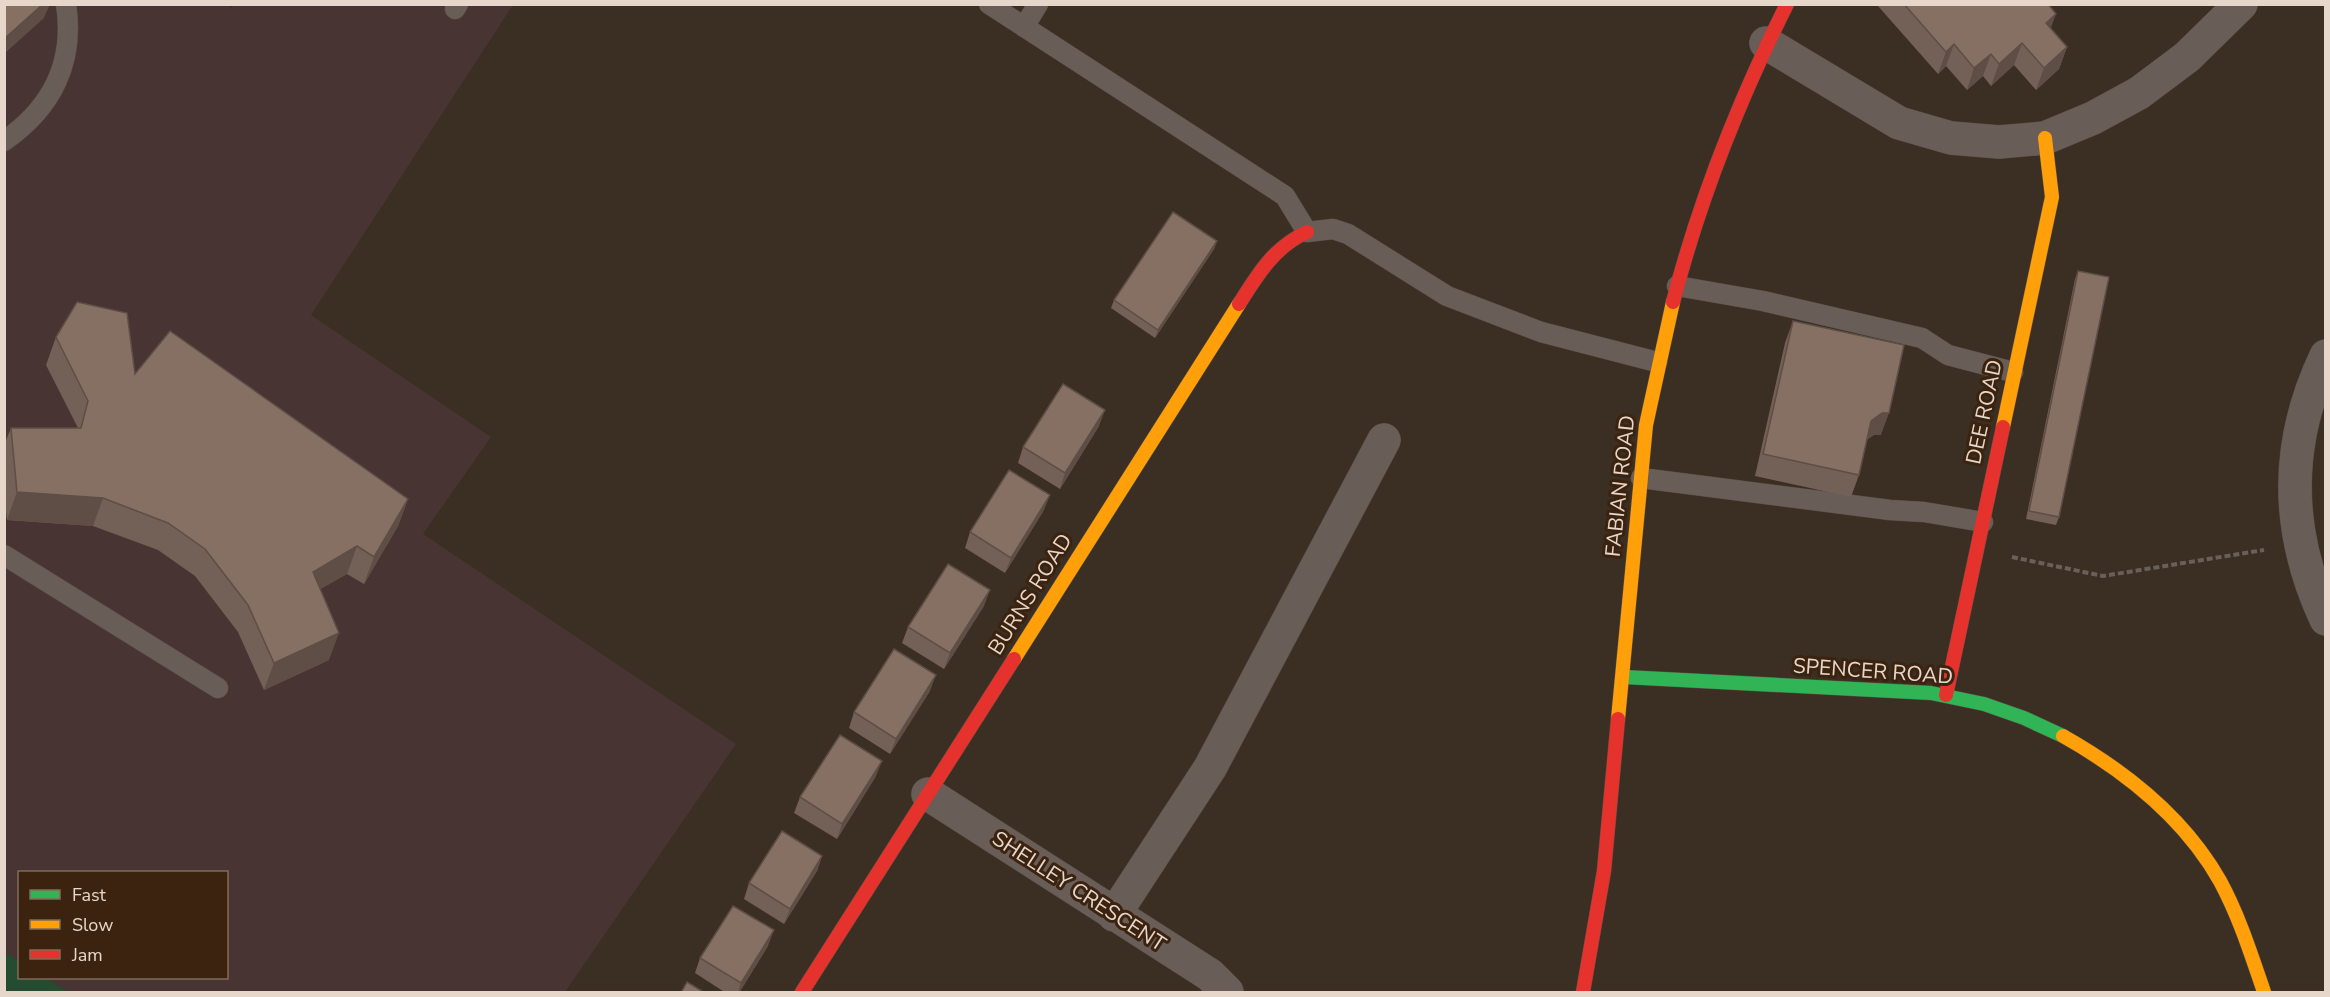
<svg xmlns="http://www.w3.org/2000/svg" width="2330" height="997" font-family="'Nunito Sans',sans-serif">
	<rect width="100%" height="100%" fill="#3b2e23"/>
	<path fill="#483432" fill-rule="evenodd" d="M226,4L231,8L234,4L513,5L311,315L491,437L423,534L736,744L565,992H5V5ZM20,872H226V978H20Z"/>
	<path fill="#254b30" d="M4,952L19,961L20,978H45L68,992H5Z"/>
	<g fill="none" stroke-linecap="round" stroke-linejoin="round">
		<g stroke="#584d43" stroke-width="21">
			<path id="lane" d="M989,4L1285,196L1307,232L1333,229L1348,234L1447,296L1541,332L1657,362
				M455,9L458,4
				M1024,27L1038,4
				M4,141C52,108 75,62 66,4
				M1677,286L1763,301L1922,338L1948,355L2013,372
				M1641,478L1890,510L1924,512L1983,522
				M4,555L218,688"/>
		</g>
		<g stroke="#584d43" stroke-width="34">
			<path id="street" d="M1766,43L1899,123L1951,138L1999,142L2045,138L2093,118L2139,93L2187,57L2241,4
				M2326,356C2284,444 2285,531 2326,619
				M928,794L1210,975L1227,992
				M1114,915L1210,768L1384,440"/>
		</g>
		<g stroke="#584d43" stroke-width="15">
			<path id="fast" d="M1624,677L1931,693L1984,704L2024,718L2063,736"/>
		</g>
		<g stroke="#584d43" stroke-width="15">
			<path id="slow" d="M2003,427L2052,197L2045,138
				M1014,659L1239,304
				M1618,719L1646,425L1673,302
				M2063,736C2125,771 2184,817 2220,881C2239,916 2251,954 2264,992"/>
		</g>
		<g stroke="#584d43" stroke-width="15">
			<path id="jam" d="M1673,302C1700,198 1739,100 1787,4
				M1239,304C1258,274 1274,247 1307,232
				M1946,695L2003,427
				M802,992L1014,659
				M1583,992L1604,871L1618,719"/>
		</g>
		<path stroke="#696059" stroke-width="4" stroke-dasharray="6 3" stroke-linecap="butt" d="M2012,557L2103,576L2264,550"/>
		<use href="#lane" stroke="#695e57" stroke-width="20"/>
		<use href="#street" stroke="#695e57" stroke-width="33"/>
		<use href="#fast" stroke="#30b455" stroke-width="14"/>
		<use href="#slow" stroke="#ff9f0a" stroke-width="14"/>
		<use href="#jam" stroke="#e5322d" stroke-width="14"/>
	</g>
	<path fill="#736056" d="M1879,4H2048L2051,28L2067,47L2059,69L2036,90L2014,65L1991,86L1983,76L1967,90L1946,66L1938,74L1878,6Z
		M1217,241L1214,249L1155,338L1111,308L1114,300Z
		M2078,271L2059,517L2056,525L2026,519L2075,279Z
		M1793,321L1881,435H1874L1866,440L1859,475L1851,497L1755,476L1785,343Z
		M56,337L408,499L398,526L364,584L347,574L320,589L329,660L264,690L238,632L195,576L158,550L93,526L7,520L4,493V445L11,428H78L46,365Z
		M1099,426L1060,489L1018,463L1023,447Z
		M1044,510L1005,573L965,548L970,532Z
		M984,606L944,669L902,643L908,627Z
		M930,691L890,754L849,728L854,712Z
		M876,776L837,839L794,813L800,797Z
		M822,856L817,871L784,924L744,899L749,883Z
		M768,946L739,993H726L695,973L700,958Z"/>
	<path fill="#5e4e46" d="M43,4H50L44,18L4,54V39Z
		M2056,14L2048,36L2046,23Z
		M2022,43L2014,65L1991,86L1999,64Z
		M1954,44L1946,66L1938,74L1946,52Z
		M2067,47L2059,69L2036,90L2044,68Z
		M1991,54L1983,76L1967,90L1974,68Z
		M1217,241L1214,249L1155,338L1158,330Z
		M1105,410L1099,426L1060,489L1065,473Z
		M1882,413H1889L1881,435H1874L1863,443L1871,421Z
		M17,492L103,498L93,526L7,520Z
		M1050,495L1044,510L1005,573L1011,558Z
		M408,499L398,526L364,584L374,557Z
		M357,546L347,574L303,599L313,572Z
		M990,590L984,606L944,669L950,653Z
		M339,633L329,660L264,690L274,663Z
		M936,675L930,691L890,754L896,739Z
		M882,761L876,776L837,839L842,824Z
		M822,856L817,871L784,924L790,909Z
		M774,930L768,946L739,993H738L741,983Z"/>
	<path fill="#867064" stroke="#5e4e46" stroke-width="1.5" d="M4,4H43L4,39Z
		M1904,4H2048L2056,14L2046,23L2067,47L2044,68L2022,43L1999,64L1991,54L1974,68L1954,44L1946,52Z
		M1173,212L1217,241L1158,330L1114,300Z
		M2078,271L2109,277L2059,517L2029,511Z
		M77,302L127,313L135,374L170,331L408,499L374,557L357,546L313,572L339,633L274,663L248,605L205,549L168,523L103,498L17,492L11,428H81L88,401L56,337Z
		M1793,321L1904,345L1889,413H1882L1871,421L1859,475L1763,454Z
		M1063,384L1105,410L1065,473L1023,447Z
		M1009,470L1050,495L1011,558L970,532Z
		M948,564L990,590L950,653L908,627Z
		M894,649L936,675L896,739L854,712Z
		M840,735L882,761L842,824L800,797Z
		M782,831L822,856L790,909L749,883Z
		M733,906L774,930L741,983L700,958Z
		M687,982L705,993H681Z"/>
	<g text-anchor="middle" stroke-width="6" stroke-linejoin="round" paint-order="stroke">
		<g font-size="21" fill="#e7d7cb" stroke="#3b230f">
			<text transform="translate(1984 412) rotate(-78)" y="7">DEE ROAD</text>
			<text transform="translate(1620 486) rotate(-84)" y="7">FABIAN ROAD</text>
			<text transform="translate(1030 594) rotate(-58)" y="7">BURNS ROAD</text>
			<text transform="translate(1873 671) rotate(4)" y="7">SPENCER ROAD</text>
			<text transform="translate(1079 891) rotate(33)" y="7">SHELLEY CRESCENT</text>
		</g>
	</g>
	<rect width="2330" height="997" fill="none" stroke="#e7d7cb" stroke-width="12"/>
	<rect x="18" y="871" width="210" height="108" fill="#3b230f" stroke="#806b5a" stroke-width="1.5"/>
	<rect x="30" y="890" width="30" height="9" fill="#30b455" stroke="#806b5a" stroke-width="1.5"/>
	<text x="72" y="901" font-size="18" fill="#e7d7cb">Fast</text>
	<rect x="30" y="920" width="30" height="9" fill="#ff9f0a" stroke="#806b5a" stroke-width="1.5"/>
	<text x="72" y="931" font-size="18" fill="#e7d7cb">Slow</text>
	<rect x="30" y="950" width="30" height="9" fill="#e5322d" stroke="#806b5a" stroke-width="1.5"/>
	<text x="72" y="961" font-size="18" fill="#e7d7cb">Jam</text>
</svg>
